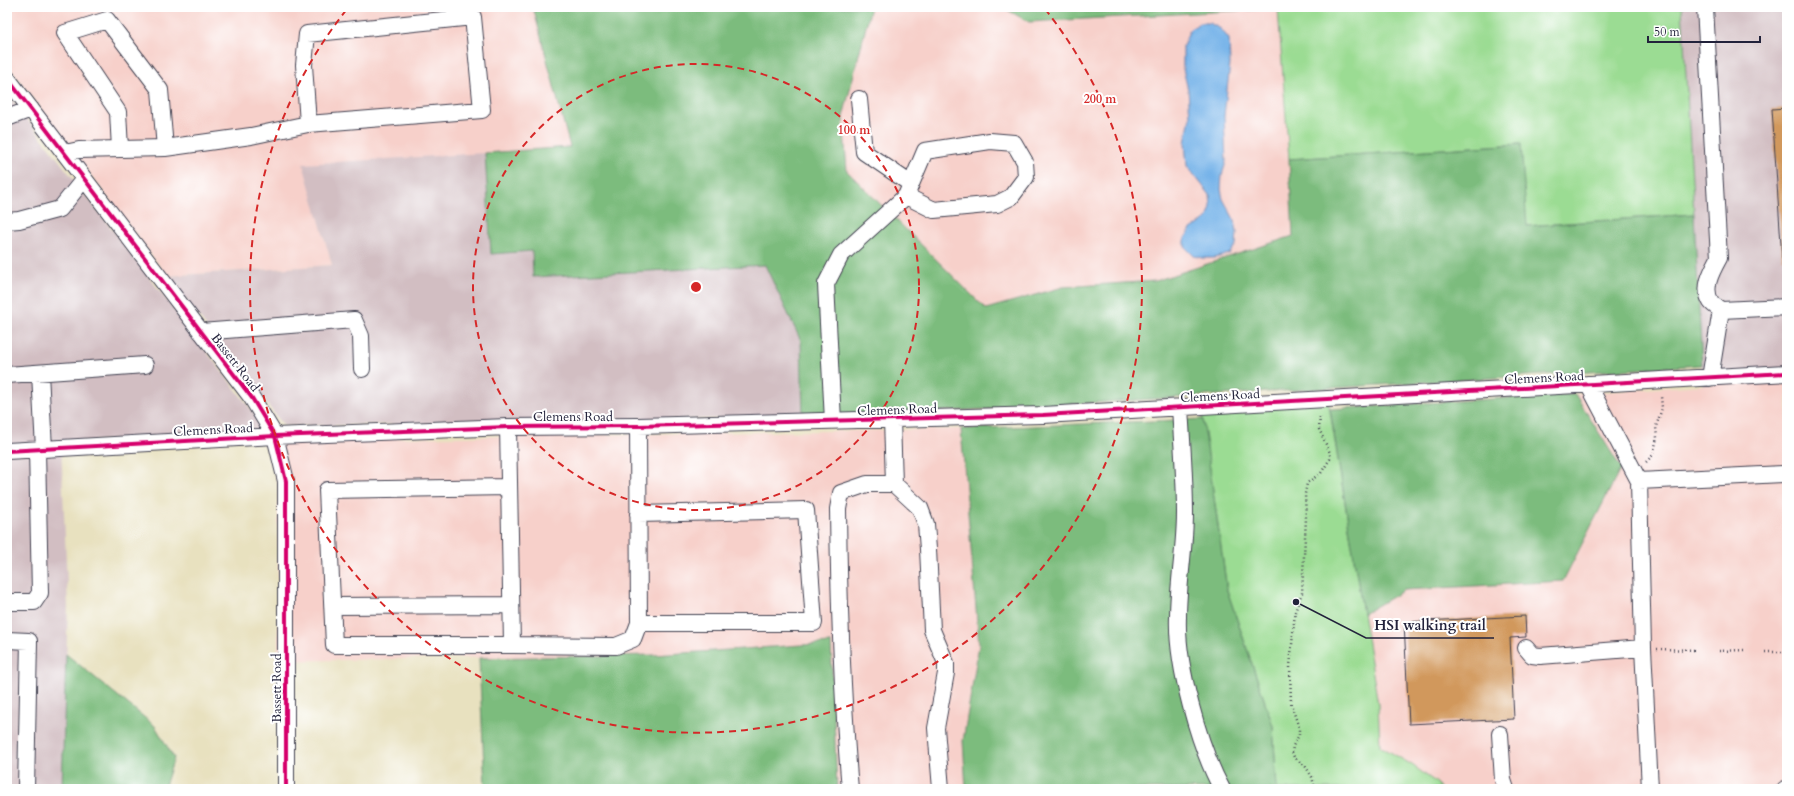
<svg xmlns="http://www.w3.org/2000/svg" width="1794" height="796" font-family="Cardo,serif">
	<rect width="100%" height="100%" fill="#fff"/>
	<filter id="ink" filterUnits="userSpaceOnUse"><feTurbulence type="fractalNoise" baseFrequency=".025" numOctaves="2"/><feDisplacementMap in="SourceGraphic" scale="8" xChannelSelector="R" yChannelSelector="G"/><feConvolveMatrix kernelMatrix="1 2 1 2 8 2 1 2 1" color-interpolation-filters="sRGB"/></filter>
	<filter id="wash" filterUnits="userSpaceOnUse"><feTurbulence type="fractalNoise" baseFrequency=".012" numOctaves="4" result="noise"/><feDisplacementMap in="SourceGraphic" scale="16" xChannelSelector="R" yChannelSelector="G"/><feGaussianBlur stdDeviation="0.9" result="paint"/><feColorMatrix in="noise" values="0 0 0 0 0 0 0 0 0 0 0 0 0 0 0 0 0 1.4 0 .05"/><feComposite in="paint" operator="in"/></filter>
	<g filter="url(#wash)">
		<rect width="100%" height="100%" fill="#e8e1bf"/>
		<path fill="#f7d0ca" d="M7,7H533L570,148L304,165L332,265L167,276L7,64Z
			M871,7H1002L1029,22L1278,9L1294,236L1155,281L1063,287L986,309L847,171L843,117Z
			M1787,379V789H1440L1438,784L1412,765L1380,746L1378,704L1363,614L1404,590L1563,581L1621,468L1575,394Z
			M961,429L979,645L963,741L966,789H837L831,643L654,655L278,661V485L269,440Z"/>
		<path fill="#d2bec2" d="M1682,7H1787V379L1703,385Z
			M7,93L267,430L61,443L68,606L62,789H7Z
			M485,153L491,253L532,251L533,277L765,265L801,341L803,417L284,426L167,276L332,265L303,164Z"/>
		<path fill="#9bdc93" stroke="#5e7f67" d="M1305,7H1682L1694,214L1526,226L1520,144L1289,159L1278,9Z
			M1328,399L1378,704L1380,746L1412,765L1438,784L1440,789H1277L1273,726L1227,590L1201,406Z"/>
		<path fill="#7cbc7d" stroke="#4f6f5c" d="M533,7H871L843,117L847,171L986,309L1063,287L1155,281L1293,236L1289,159L1521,144L1527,226L1694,214L1702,365L991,409L803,417L801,341L765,265L533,277L532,251L491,254L485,153L570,147Z
			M1002,7H1305L1029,22Z
			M1575,394L1621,468L1563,581L1404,590L1363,614L1330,409Z
			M1203,419L1227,590L1273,726L1277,789H966L963,741L979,645L961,429Z
			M831,643L837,789H485L479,658L654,655Z
			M66,654L155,726L174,758L164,789H62Z"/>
		<path fill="#76b3e9" stroke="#4c6a92" d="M1199,23H1209L1221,29L1229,39L1230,64L1224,116L1226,162L1222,175L1221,189L1223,199L1235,221L1237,232L1236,245L1229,254L1215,258H1202L1194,256L1185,247V238L1191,229L1207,219L1211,207L1210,195L1187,166L1185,143L1190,117L1188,90L1183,69V46L1189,31Z"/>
		<g id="blocks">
			<path fill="#d1985b" d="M1787,108V258L1782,259L1772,109Z
				M1525,616L1526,637L1510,638L1514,719L1409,724L1404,622Z"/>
		</g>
	</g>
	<g filter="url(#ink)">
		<use href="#blocks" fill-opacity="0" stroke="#403f4f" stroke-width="1"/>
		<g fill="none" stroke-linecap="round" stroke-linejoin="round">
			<g stroke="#403f4f" stroke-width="18">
				<path id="minor" d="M1705,7L1719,258C1712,271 1702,288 1711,302C1713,305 1718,308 1721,310L1787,307
					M7,78L252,398L275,436L286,481V789
					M859,99L864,152L911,184
					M7,118L31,109
					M165,148L251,136L308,124L482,110L473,17L307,34L304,65L308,124
					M65,153L79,150L120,149L118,112L65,33L107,20L160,90L165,148L120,149
					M7,221L19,220L60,209L84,179
					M201,332L354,320L361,336L362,369
					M40,373L44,449
					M7,375L145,365
					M1710,378L1721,310
					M1588,384L1639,481L1643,648L1650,789
					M1180,407C1182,443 1185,478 1185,513C1185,548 1178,582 1178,617C1176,664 1199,747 1222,789
					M892,419L894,484
					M833,421L826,284L841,255L906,196L925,151L990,141L1014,143L1025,162L1026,177L1011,197L997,204L934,210L906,196
					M638,426L639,623H814L806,510L638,514
					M508,427L512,645L616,646L633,639L639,623
					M7,451L275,436L508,427L638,426L1043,415L1787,373
					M1639,481L1783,474
					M509,487L327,490L334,645H512
					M7,602H34L40,593L37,449
					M333,606L511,605
					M7,640L29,641L26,789
					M1526,648L1532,655L1540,656L1643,648
					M1500,734L1503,780L1506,789
					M850,789C842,696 839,602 838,509L841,493L867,484H894L920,508L926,524L928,549L932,630L946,663V673L936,728L941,789
					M1785,789H1787"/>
			</g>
			<path stroke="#403f4f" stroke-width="2.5" stroke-dasharray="1 3" stroke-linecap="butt" d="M1646,462L1653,455L1657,438L1656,427L1662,408L1661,396
				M1657,649L1697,650
				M1719,651L1744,650
				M1765,652H1787
				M1315,789L1312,777L1306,767L1294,757L1292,752L1293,746L1299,735V728L1291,704L1290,666L1295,612L1302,593L1306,519L1305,494L1307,483L1321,473L1330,459V453L1319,429L1320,416"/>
			<use href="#minor" stroke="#fff" stroke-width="16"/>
			<g stroke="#fff" stroke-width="6">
				<path id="cycleway" d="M7,78L252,398L275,436L286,481V789
					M7,451L275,436L508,427L638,426L1043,415L1787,373"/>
			</g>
			<use href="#cycleway" stroke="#d6006c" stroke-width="4"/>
		</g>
	</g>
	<g fill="none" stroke="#d62828" stroke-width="2" stroke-dasharray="7 5">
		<circle cx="696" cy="287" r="223"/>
		<path d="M1045 9A446 446 0 1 1 347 9"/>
	</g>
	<g text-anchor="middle" stroke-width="4" stroke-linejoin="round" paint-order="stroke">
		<g font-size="13" fill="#22223b" stroke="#fff">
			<text transform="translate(236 362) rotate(52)" y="5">Bassett Road</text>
			<text transform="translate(1544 377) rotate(-3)" y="5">Clemens Road</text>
			<text transform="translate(1220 395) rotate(-3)" y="5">Clemens Road</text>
			<text transform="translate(897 409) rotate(-2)" y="5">Clemens Road</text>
			<text x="573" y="421">Clemens Road</text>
			<text transform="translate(213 429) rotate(-3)" y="5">Clemens Road</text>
			<text transform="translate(276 688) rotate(-90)" y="5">Bassett Road</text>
		</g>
	</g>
	<circle cx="696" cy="287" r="6" fill="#d62828" stroke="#fff" stroke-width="2"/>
	<g font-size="12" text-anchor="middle" font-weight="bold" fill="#d62828" stroke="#fff" stroke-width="4" stroke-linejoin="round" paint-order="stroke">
		<text x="1100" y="103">200 m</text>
		<text x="854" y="134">100 m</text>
	</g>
	<path fill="none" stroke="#22223b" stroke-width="1.5" d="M1296 602L1366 638H1494"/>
	<circle fill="#22223b" stroke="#fff" stroke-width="1.5" cx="1296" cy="602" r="4"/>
	<g font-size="14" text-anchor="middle" font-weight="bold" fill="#22223b" stroke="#fff" stroke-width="4" stroke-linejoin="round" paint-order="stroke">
		<text x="1430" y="630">HSI walking trail</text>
	</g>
	<rect width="1794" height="796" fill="none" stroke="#fff" stroke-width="24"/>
	<path d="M1648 36v6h112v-6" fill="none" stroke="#22223b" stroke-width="2"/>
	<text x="1654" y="36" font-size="12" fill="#22223b" stroke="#ffffff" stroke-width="3" paint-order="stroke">50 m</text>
</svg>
